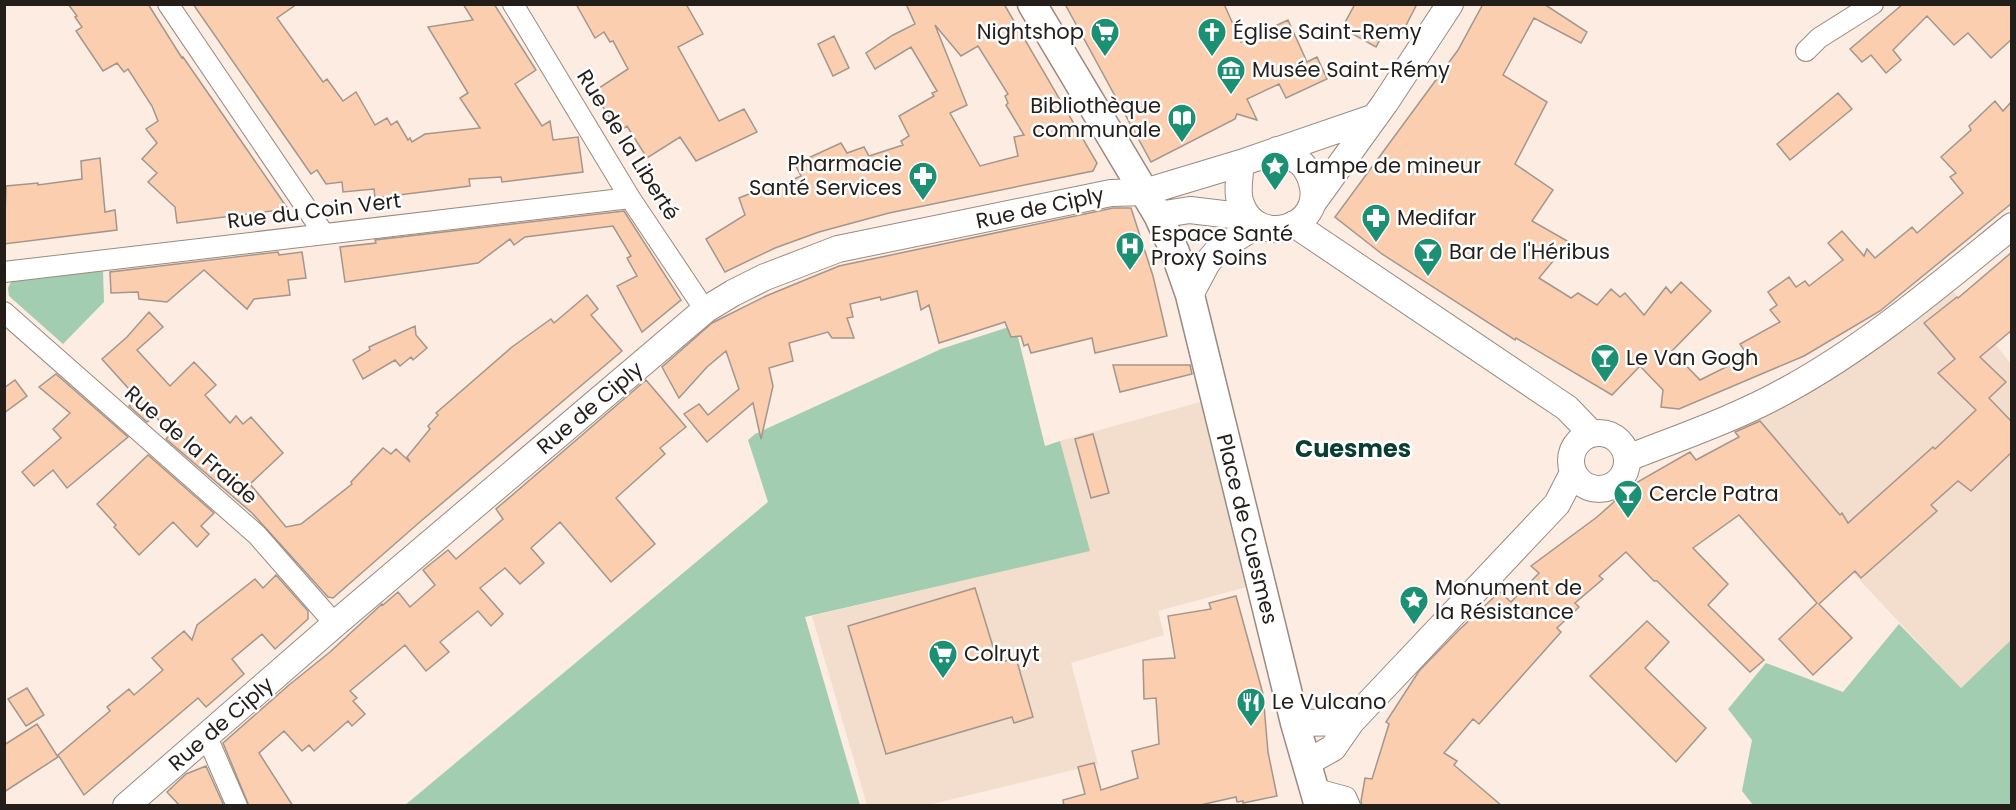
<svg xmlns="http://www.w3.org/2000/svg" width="2016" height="810" font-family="Poppins,sans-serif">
	<rect width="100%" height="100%" fill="#fcece1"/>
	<path fill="#f3ddcd" d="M1945,281L2011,364V640L1961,688L1824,542L1756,455L1723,419Z
		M1215,398L1261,583L1158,611L1164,635L1071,663L1098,764L928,805H867L812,616L1089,551L1060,441Z"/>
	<path fill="#a2cdb0" d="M103,271L104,302L63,344L9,296L8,288L12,280Z
		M1015,325L1045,446L1060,441L1090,551L805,617L860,805L404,806L768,502L748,440L755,434L941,349Z
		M1899,624L1961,688L2011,640V805H1753L1742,791L1752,740L1728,709L1766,663L1843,692Z"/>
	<path fill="#faceaf" stroke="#a4968c" stroke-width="1.5" fill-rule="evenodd" d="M68,4H148L182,58L183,57L288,209L177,223L175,207L148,182L157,173L142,159L157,143L146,129L158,121L152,106L128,69L124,72L117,63L103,71L76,31L82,27L75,17L77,16Z
		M193,4H297L277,18L323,82L327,79L343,101L356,92L375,125L387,118L391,125L397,121L408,140L410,138L412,142L425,134L480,128L460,98L468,93L428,27L473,20L463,4H494L536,70L515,84L542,126L550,121L553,140L578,137L583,172L502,182L501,177L469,179L470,186L375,198L374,189L343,192L342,182L326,184L317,170L311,174Z
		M576,4H686L703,34L678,47L719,121L744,109L757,132L696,161L680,137L647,158L627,126L619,132L593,92L628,69L613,41L610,42L604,32L595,38Z
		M906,4H1004L1097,163L1093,171L889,213L819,232L775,248L725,272L706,239L745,215L739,198L754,192L756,196L801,176L795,164L841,143L847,153L864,147L869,156L903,145L901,141L909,136L899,116L934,96L932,93L937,91L911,47L875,69L866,53L893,35L915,24ZM935,25L961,56L978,46L1008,94L1005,96L1008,103L1006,105L1024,135L1014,137L1018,156L980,166L950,113L967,105Z
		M1065,4H1224L1241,42L1288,20L1307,62L1317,57L1327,79L1286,98L1279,84L1247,99L1257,120L1237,114L1235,119L1151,162Z
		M1355,4H1417L1402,33L1388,25L1376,47L1342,28Z
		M1483,4H1544L1587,32L1581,43L1534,18L1503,75L1547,102L1515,164L1553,190L1532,221L1569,242L1539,278L1571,298L1578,293L1597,305L1611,289L1620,297L1625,293L1644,315L1666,287L1671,293L1681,282L1711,311L1672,351L1700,380L1748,356L1740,344L1780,322L1770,310L1777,305L1768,292L1789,277L1796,287L1805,281L1809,286L1843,260L1828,243L1842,231L1864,256L1867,249L1875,258L1912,227L1917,233L1963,193L1950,177L1956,173L1941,157L1971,130L1969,126L1995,101L2003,111L2012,101V203L1880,311L1804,356L1679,409L1661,407L1663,390L1640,366L1612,395L1516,338L1515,340L1382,254L1335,217L1458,50Z
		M1903,4H2012V39L1991,58L1968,33L1954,45L1927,16L1893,50L1901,60L1886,73L1871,55L1862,62L1850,49Z
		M834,36L849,68L833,76L818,44Z
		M1838,93L1852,109L1790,160L1777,144Z
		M100,158L105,212L115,210L117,230L4,244L6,186L38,183V185L82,179L81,161Z
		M1113,208H1131L1153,276L1167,336L1095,353L1092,338L1031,353L1028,344L1024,346L1021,336L1011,337L1005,322L939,343L929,305L921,310L917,291L881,300L880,297L850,304L853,317L847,318L854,338H832L828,332L789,343L793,361L769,368L773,386L761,439L753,403L707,442L684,414L699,404L708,415L739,389L726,351L707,367L679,398L662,367L712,323L766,296L839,266Z
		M624,211L681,300L642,332L617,286L637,276L627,258L631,256L613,226L525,237L514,245L510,239L478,263L345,282L340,247L376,243L375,240Z
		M278,252L279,255L302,252L306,278L288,280L290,295L254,299L247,309L204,270L167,302L139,299L138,292L111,293L110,272Z
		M2012,252V330L1980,357L2006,382L1989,398L2012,422V452L1971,491L1958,481L1931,505L1937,511L1861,578L1855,571L1819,604L1852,638L1813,675L1779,639L1817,603L1739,515L1693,548L1728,584L1708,605L1764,660L1750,672L1657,581H1654L1626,552L1599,576L1603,579L1575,603L1579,607L1557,628L1561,632L1479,724L1473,719L1444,753L1457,761L1454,765L1502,806H1362L1361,801L1365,778L1372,779L1389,724L1386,722L1419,671L1458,631L1493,598L1500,592L1511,602L1539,573L1531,566L1597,517L1634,484L1690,452L1696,460L1739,437L1735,432L1760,421L1840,515L1842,513L1848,523L1933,447L1935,449L1976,410L1938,373L1955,359L1924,323L1957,297L1958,298Z
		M587,295L598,309L591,315L622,351L421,521L333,598L328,597L252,513L166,439L171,434L155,416L147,422L129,406L137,398L102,359L127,337L149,312L163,327L137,350L170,386L194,362L216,385L205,395L230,423L236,416L243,424L251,417L283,453L250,484L286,527L301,524L352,484L351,482L383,448L391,454L396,449L410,462L407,457L430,429L428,426L438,415L436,413L512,347L551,319L554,323Z
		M415,326L416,335L427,348L413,360L411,357L400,366L395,360L363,379L353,360L370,350L369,347Z
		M1113,365H1190L1192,374L1120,392Z
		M56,374L128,437L67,488L53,470L34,486L22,472L61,438L53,429L70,413L39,387Z
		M15,380L27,396L4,413V388Z
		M646,380L686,427L660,448L665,454L616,498L655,544L611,582L560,522L531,548L544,563L520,584L505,568L480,588L503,614L491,626L478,611L440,642L449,652L426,671L405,645L350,691L357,698L353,701L365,714L352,726L348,721L314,751L309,745L302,751L284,731L259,753L293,806H249L223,743L289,685L330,652L382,604L383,605L398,592L410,607L435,585L423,570L448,550L456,559L482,537L503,519L496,509Z
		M1093,434L1109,493L1091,498L1075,439Z
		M148,455L214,513L201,526L209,534L197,547L173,522L139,555L114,527L116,525L97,504Z
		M276,575L308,611V619L275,649L262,634L232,659L244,674L206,707L198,698L84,795L58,755L110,711L107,707L129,689L134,695L163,670L152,658L184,631L192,640L197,625L255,579L263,588Z
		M975,588L998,663L1016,658L1033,717L1014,723L1012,717L886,754L848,626Z
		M1236,596L1263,694L1268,752L1277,796L1243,803V801L1237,802L1236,797L1196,806H1064L1063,800L1085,794L1078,767L1094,763L1101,790L1138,778L1132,751L1159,744L1156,698L1144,699L1143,660L1175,658L1168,616L1211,609L1209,603Z
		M1647,621L1669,642L1645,668L1706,728L1676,762L1590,676Z
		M27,688L44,715L26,726L8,699Z
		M37,724L58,757L4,792V745Z
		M206,766L224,806H180L167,792L186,774Z"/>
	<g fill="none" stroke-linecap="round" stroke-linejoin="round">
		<g stroke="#998b81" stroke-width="22">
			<path id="minor" d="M168,4L324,234
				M513,4L630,198L705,310
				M1806,51L1819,38L1873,4
				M4,272L630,198
				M4,312L257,535L335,624
				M207,737L237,806
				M1313,788L1346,797L1350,806"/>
		</g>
		<g stroke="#998b81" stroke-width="28">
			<path id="tertiary" d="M1241,163C1240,176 1236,192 1241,204C1257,249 1325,228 1312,183C1310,175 1307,169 1301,163C1294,158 1285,154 1277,150
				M1312,204L1385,103L1450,4
				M1158,215L1190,210L1248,217
				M1294,224L1567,408L1591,433
				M1190,295L1207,263L1219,249L1257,225
				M1571 461a28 28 0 1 1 56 0a28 28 0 1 1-56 0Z
				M1628,458C1681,437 1737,418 1787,390C1869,345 1939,285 2012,226
				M1295,723L1351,722
				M1306,763L1333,748L1351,722L1557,504L1573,473
				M126,806L335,624L705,310L733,293L765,277L838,249L1111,193L1145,192L1241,163L1375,117"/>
		</g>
		<g stroke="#998b81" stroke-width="31">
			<path id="secondary" d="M1032,4L1158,215L1175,252L1190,295L1295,723L1319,806"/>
		</g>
		<use href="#minor" stroke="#fff" stroke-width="20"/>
		<use href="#tertiary" stroke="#fff" stroke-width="26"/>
		<use href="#secondary" stroke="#fff" stroke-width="28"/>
	</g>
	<defs>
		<g id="supermarket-pin" transform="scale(1.5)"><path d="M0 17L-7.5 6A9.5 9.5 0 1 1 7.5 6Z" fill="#1c9073" stroke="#fff"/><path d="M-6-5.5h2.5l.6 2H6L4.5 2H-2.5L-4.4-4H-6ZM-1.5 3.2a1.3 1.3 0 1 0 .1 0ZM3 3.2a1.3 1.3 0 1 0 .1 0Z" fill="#fff"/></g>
		<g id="church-pin" transform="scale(1.5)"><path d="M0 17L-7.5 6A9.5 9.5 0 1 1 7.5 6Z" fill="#1c9073" stroke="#fff"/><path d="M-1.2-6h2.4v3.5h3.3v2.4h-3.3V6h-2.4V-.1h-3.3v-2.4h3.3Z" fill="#fff"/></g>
		<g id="museum-pin" transform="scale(1.5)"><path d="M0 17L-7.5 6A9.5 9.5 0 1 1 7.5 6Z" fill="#1c9073" stroke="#fff"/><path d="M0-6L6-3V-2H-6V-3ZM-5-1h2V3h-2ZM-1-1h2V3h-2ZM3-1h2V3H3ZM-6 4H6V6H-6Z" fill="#fff"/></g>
		<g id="library-pin" transform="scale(1.5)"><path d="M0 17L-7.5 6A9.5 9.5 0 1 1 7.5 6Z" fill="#1c9073" stroke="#fff"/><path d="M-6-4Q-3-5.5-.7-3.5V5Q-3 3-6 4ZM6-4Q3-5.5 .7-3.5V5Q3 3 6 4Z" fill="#fff"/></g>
		<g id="sight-pin" transform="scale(1.5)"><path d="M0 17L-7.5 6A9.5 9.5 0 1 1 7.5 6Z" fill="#1c9073" stroke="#fff"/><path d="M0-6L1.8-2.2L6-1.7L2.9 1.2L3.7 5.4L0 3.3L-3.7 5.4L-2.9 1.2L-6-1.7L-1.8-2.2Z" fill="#fff"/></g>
		<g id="pharmacy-pin" transform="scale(1.5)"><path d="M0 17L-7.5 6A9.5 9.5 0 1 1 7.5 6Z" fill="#1c9073" stroke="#fff"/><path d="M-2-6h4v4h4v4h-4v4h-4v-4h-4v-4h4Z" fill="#fff"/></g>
		<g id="hospital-pin" transform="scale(1.5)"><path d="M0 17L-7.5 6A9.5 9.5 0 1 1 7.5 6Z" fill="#1c9073" stroke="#fff"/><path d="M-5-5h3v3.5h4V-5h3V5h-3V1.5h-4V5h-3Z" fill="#fff"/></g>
		<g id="bar-pin" transform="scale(1.5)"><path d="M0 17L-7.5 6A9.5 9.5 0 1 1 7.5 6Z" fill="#1c9073" stroke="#fff"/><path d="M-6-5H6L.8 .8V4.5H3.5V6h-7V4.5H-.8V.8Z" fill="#fff"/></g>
		<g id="restaurant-pin" transform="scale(1.5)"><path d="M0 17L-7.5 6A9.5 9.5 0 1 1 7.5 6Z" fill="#1c9073" stroke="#fff"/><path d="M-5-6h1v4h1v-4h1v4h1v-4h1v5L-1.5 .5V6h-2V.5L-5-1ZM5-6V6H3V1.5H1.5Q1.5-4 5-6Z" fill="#fff"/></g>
	</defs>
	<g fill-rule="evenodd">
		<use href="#supermarket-pin" x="1105" y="32"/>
		<use href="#church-pin" x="1212" y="32"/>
		<use href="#museum-pin" x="1231" y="70"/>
		<use href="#library-pin" x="1182" y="118"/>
		<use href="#sight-pin" x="1275" y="166"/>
		<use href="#pharmacy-pin" x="923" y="176"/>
		<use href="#pharmacy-pin" x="1376" y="218"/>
		<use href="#hospital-pin" x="1130" y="246"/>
		<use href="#bar-pin" x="1428" y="252"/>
		<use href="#bar-pin" x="1605" y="358"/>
		<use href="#bar-pin" x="1628" y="494"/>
		<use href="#sight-pin" x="1414" y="600"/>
		<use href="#supermarket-pin" x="943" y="654"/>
		<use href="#restaurant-pin" x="1251" y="702"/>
	</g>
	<g text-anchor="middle" stroke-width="5" stroke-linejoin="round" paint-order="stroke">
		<g font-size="21" fill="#231e1a" stroke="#fff" text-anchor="start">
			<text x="1084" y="39" text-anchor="end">Nightshop</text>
			<text x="1233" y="39">Église Saint-Remy</text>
			<text x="1252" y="77">Musée Saint-Rémy</text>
			<text x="1161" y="113" text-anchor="end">Bibliothèque<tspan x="1161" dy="24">communale</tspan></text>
			<text x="902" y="171" text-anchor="end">Pharmacie<tspan x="902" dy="24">Santé Services</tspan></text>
			<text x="1296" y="173">Lampe de mineur</text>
			<text x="1397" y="225">Medifar</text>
			<text x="1151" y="241">Espace Santé<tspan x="1151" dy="24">Proxy Soins</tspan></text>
			<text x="1449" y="259">Bar de l'Héribus</text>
			<text x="1626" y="365">Le Van Gogh</text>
			<text x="1649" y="501">Cercle Patra</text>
			<text x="1435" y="595">Monument de<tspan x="1435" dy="24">la Résistance</tspan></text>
			<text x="964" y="661">Colruyt</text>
			<text x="1272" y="709">Le Vulcano</text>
		</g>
		<g font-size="21" fill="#231e1a" stroke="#fff">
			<text transform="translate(628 145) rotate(58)" y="7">Rue de la Liberté</text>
			<text transform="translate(1040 208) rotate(-12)" y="7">Rue de Ciply</text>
			<text transform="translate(314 211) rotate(-7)" y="7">Rue du Coin Vert</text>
			<text transform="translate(590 408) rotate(-40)" y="7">Rue de Ciply</text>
			<text transform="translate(191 445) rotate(41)" y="7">Rue de la Fraide</text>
			<text transform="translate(1247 529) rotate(76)" y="7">Place de Cuesmes</text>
			<text transform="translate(221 724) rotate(-41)" y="7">Rue de Ciply</text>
		</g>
		<g font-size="24" font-weight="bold" fill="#093f31" stroke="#fff">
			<text x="1353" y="457">Cuesmes</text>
		</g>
	</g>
	<rect width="2016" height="810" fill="none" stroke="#231e1a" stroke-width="12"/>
</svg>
